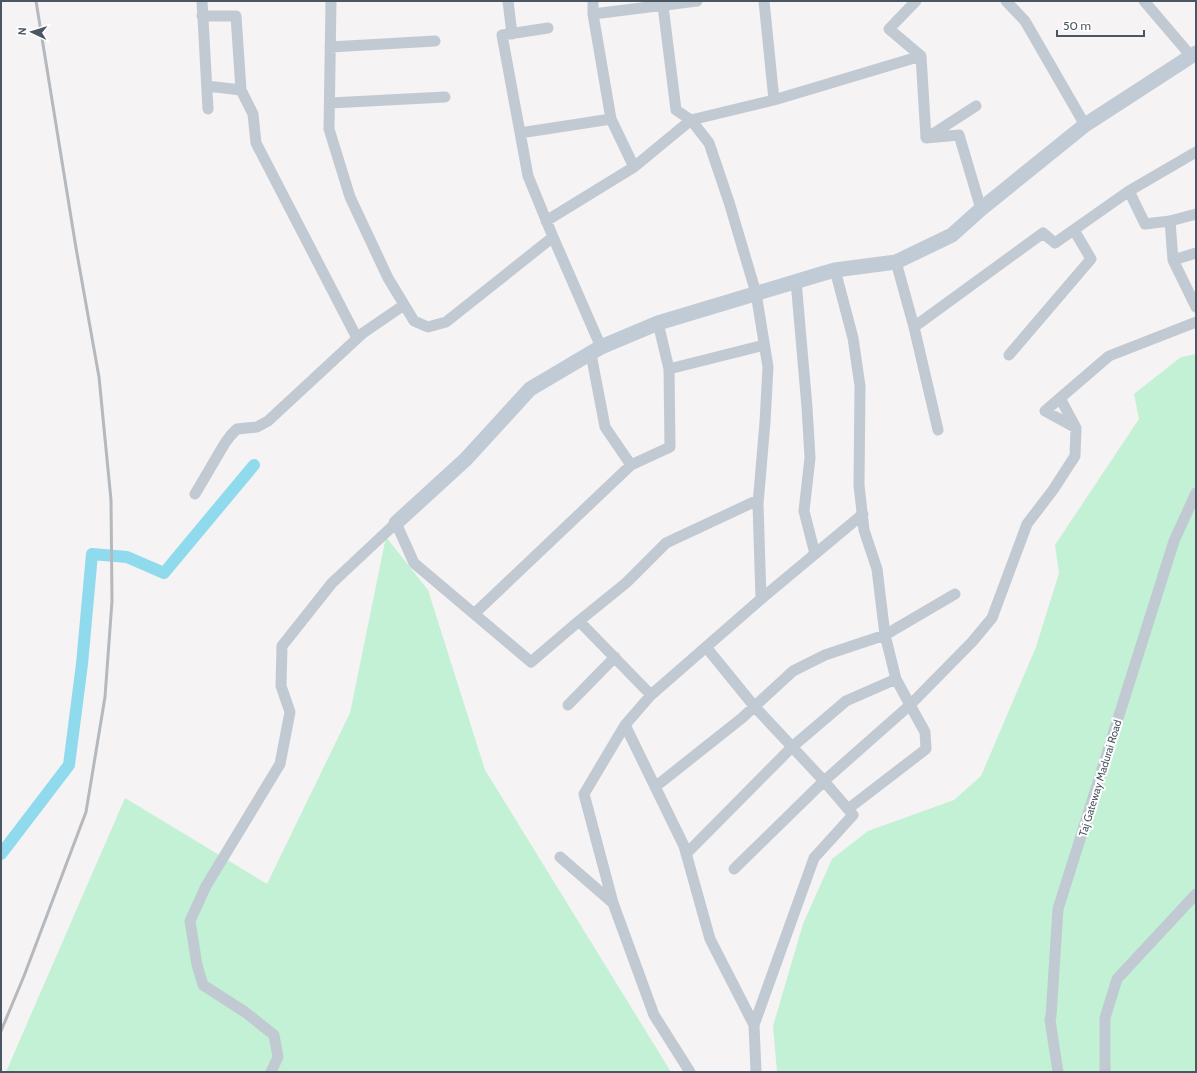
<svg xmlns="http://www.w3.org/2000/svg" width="1197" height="1073" font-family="Cabin,sans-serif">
	<rect width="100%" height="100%" fill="#f5f3f3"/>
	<path fill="#c3f1d5" d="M1196,354V1072H777L773,1026L803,924L832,859L868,831L954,800L981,776L1036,647L1059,573L1055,545L1139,419L1134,394L1181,357Z
		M386,537L428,590L485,770L671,1072H6L125,798L267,884L350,713Z"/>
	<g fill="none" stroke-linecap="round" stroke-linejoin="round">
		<path stroke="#90daee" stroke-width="12" d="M1,854L69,765L82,664L92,554L127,557L164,573L254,465"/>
		<path stroke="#c1cad2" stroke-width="11" d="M202,1L208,109
			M331,1L329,129L350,197L388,278L414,321L428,327L446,322L553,237
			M508,1L512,34
			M916,1L889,29L921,56
			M1006,1L1025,21L1085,125
			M1144,1L1191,56
			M663,6L676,110L691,120L709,143L729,202L756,293L768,367L765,422L758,504L761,599
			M593,14V1
			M202,16H236L241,90
			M548,28L502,35L528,176L553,237L601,347
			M330,47L435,41
			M207,86L241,90L253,114L256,143L357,338
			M774,100L921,56L926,138L959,135L981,209
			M330,103L445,97
			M520,133L611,119
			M928,137L976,106
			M634,167L611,119L593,14L697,1
			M1129,191L1145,224L1170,221L1196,214
			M546,221L634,167L691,120L774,100L764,1
			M1170,221L1173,260L1196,307
			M1173,260L1196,253
			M896,262L914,327L1043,233L1055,243L1129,191L1196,152
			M796,281L807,407L810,458L804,511L815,554
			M658,323L669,369L764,345
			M914,327L938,430
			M591,354L605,427L631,465L670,447L669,369
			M1009,355L1091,259L1074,230
			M1076,428L1045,411L1109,356L1196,322
			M195,494L225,443L231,435L237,429L257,427L268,421L363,333L404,305
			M474,614L631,465
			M579,621L626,583L666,543L758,500
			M706,647L754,706L824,781L734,869
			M651,695L761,599L863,514
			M568,705L615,657
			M625,725L584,794L613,903L654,1015L690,1072
			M655,787L742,718L793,671L825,655L885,635L955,594
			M848,809L926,749L925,732L910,705L972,642L992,618L1027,524L1053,490L1075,456L1076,428L1060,398
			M686,854L792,747L846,701L896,679
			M560,857L613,903
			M754,1025L756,1072
			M271,1072L278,1057L274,1035L245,1012L203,985L197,965L190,921L206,886L280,764L290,712L281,686L282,646L332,583L396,523L414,563L531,662L579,621L651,695L625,725L684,846L710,939L754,1025L814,858L853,815L824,781L910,705L896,679L885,635L877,569L864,530L859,485L860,386L853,338L835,270
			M1058,1072L1050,1020L1051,1016L1058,909L1174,541L1196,493
			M1105,1072V1018L1117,979L1196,894"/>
		<path stroke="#c1cbd6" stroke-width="15" d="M396,523L466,459L530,389L601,347L658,323L821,274L835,270L896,262L952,235L981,209L1085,125L1196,53"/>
		<path stroke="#b5b8bd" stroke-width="3" d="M1,1031L24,976L86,812L105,697L112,601L111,500L99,377L76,248L36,1"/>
	</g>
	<g text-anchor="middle" stroke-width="4" stroke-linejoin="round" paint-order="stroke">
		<g font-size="11" fill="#4a5661" stroke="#fff">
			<text transform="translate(1100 778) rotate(-73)" y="4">Taj Gateway Madurai Road</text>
		</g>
	</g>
	<rect width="1197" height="1073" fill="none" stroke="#4a5661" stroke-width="4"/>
	<g transform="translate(32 32) rotate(274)" stroke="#ffffff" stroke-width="3" paint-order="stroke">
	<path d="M0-3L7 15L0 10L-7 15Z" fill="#4a5661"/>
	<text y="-6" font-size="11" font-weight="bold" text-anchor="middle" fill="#4a5661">N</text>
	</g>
	<path d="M1057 30v6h87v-6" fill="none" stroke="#4a5661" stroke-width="2"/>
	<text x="1063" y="30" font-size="12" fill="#4a5661" stroke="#ffffff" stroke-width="3" paint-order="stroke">50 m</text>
</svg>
